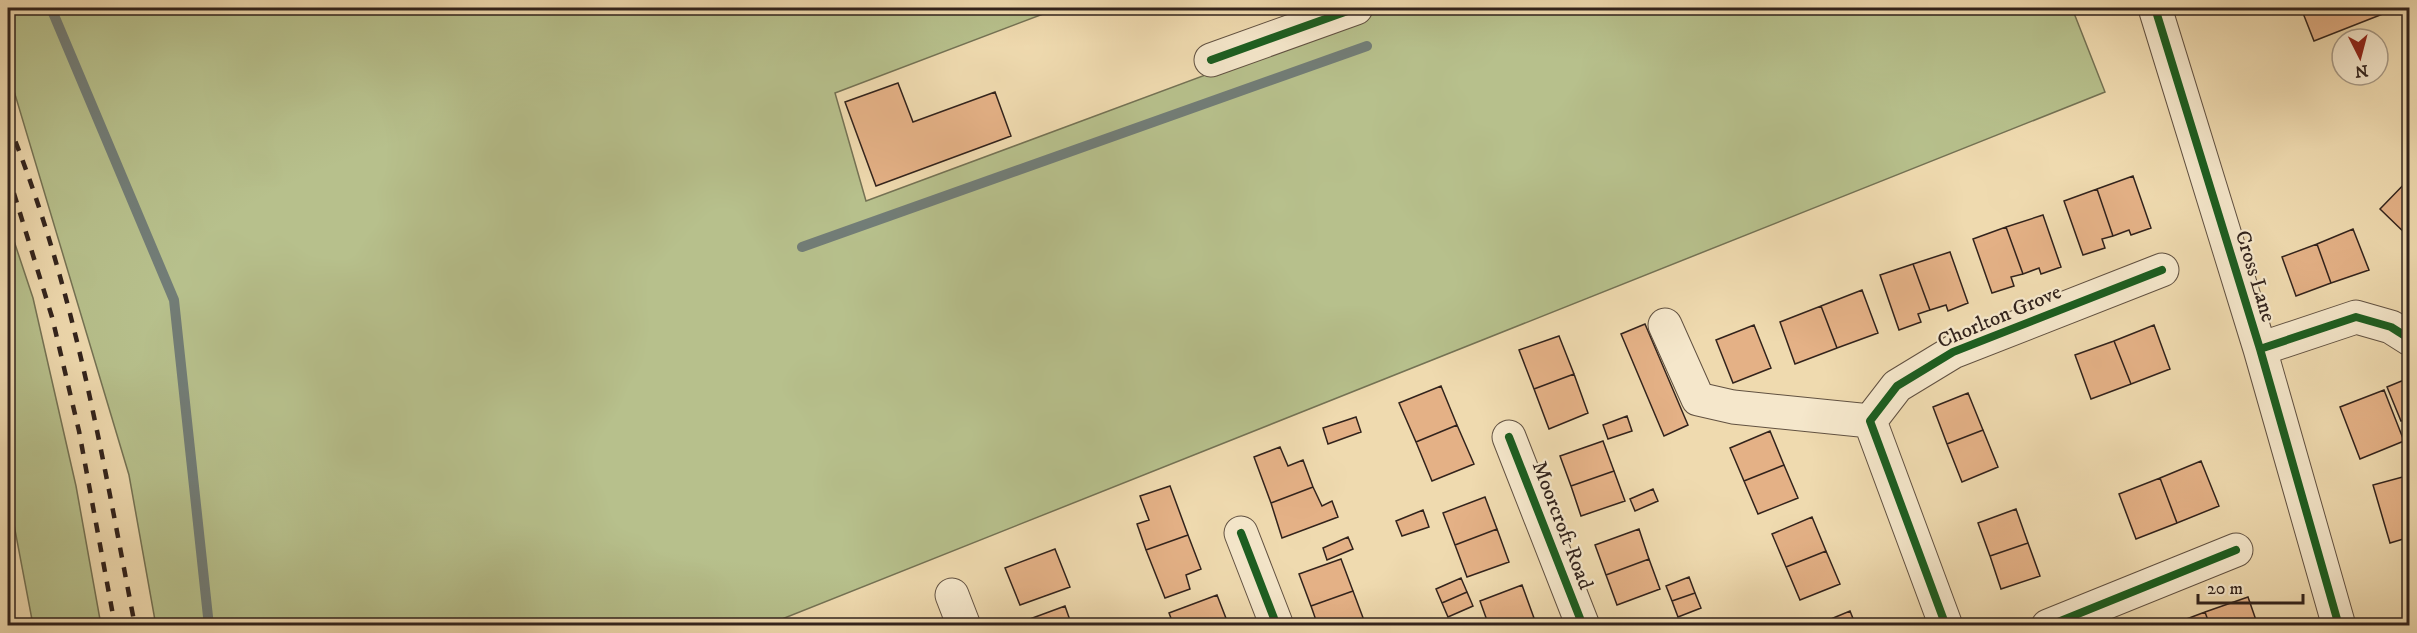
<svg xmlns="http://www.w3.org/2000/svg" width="2417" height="633" font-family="'IM FELL DW Pica',serif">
	<rect width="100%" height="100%" fill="#efdaaf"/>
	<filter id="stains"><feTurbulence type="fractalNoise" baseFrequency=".00333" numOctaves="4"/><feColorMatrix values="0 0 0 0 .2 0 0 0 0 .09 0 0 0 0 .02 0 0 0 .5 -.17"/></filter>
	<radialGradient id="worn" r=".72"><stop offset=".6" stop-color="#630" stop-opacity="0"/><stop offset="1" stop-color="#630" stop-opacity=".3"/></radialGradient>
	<path fill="#b7c08c" stroke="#747254" stroke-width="1.5" d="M8,8H1059L835,93L866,201L1386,8H2072L2105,92L767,625L156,626L129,475L8,71Z
		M8,223L33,298L76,486L101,625H33L8,493Z"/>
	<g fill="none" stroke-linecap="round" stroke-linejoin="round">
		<path stroke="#727d77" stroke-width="10" d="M51,8L174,300L209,626
			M802,247L1367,46"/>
	</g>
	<path fill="#e4b186" stroke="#32231c" stroke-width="1.5" d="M2301,8H2398L2314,41Z
		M898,83L913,122L995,92L1011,136L876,186L845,102Z
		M2133,176L2151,228L2131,235L2129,230L2113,236L2097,189Z
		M2410,178V238L2380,209Z
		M2097,189L2113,236L2102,239L2105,248L2083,255L2064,201Z
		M2043,215L2061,267L2041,274L2039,268L2023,274L2006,227Z
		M2006,227L2023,274L2011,277L2014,286L1992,293L1973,239Z
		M2353,229L2369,270L2331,283L2317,244Z
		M2317,244L2331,283L2296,296L2282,257Z
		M1950,252L1968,303L1948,311L1946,305L1930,310L1913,264Z
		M1913,264L1930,310L1918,314L1921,322L1899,330L1880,275Z
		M1862,290L1878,333L1837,348L1821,306Z
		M1821,306L1837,348L1795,364L1780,322Z
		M1645,324L1688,425L1664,436L1621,334Z
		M1754,325L1771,368L1733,383L1716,340Z
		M2154,325L2170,369L2131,384L2114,341Z
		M1559,336L1574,374L1534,389L1519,350Z
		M2114,341L2131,384L2091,399L2075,355Z
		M1574,374L1588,413L1549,429L1534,389Z
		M2404,380L2410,393V418L2401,421L2387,387Z
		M1441,386L1457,425L1416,442L1399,403Z
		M2384,390L2404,441L2360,459L2340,407Z
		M1968,393L1983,430L1947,444L1933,407Z
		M1627,416L1632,431L1608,439L1603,425Z
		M1356,417L1361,432L1328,444L1323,428Z
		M1457,425L1474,464L1432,481L1416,442Z
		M1983,430L1998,467L1962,482L1947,444Z
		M1770,431L1784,465L1744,481L1730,448Z
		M1603,441L1614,471L1571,486L1560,456Z
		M1280,447L1288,466L1303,460L1313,487L1271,503L1254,457Z
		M2201,461L2219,506L2177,523L2160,478Z
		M1784,465L1798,498L1758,514L1744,481Z
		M1614,471L1625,501L1581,516L1571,486Z
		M2410,475V537L2390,543L2373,485Z
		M2160,478L2177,523L2136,539L2119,494Z
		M1170,486L1188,535L1146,550L1137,524L1149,520L1140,496Z
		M1313,487L1322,506L1332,501L1338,517L1282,538L1271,503Z
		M1653,489L1658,501L1635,511L1630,499Z
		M1485,497L1497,529L1455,545L1443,513Z
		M2016,509L2028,543L1990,556L1978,523Z
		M1423,510L1429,527L1402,536L1396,521Z
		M1812,517L1826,551L1786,567L1772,534Z
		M1497,529L1509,562L1467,577L1455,545Z
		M1639,529L1649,559L1606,575L1595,545Z
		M1188,535L1201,569L1186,575L1190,589L1165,598L1146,550Z
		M1348,537L1353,549L1327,560L1323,548Z
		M2028,543L2040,576L2001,589L1990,556Z
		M1055,549L1070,587L1020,605L1005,568Z
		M1826,551L1840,584L1800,600L1786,567Z
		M1341,559L1353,591L1311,606L1299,574Z
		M1649,559L1660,589L1617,605L1606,575Z
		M1689,577L1695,593L1672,601L1666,586Z
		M1461,578L1467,592L1442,603L1436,589Z
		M1522,585L1534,618L1513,626H1489L1480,601Z
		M1353,591L1365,623L1358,626H1318L1311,606Z
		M1467,592L1473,606L1448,617L1442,603Z
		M1695,593L1701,608L1678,617L1672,601Z
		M1217,595L1229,626H1174L1169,613Z
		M2248,597L2258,626H2210L2205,612Z
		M10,604L13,618L8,619V605Z
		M1065,606L1072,626H1020L1019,623Z
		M1850,611L1856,626H1814Z
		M2205,612L2210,626H2168Z
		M1534,618L1537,626H1513Z
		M1670,619L1673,626H1653Z"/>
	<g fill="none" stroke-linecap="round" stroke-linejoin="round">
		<g stroke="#615141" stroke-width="35">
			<path id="minor" d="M2155,8L2260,349L2339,626
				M1211,60L1356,8
				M1665,325L1698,399L1733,407L1870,421
				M2260,349L2356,317L2391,327L2410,339
				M1509,437L1583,626
				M1241,533L1277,626
				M952,595L964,626
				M1946,626L1870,421L1897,386L1953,352L2162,270
				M2048,626L2236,550"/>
		</g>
		<use href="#minor" stroke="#f5e7cb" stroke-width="33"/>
		<path stroke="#32231c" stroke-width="4.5" stroke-dasharray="10 10" stroke-linecap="butt" d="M8,123C74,284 102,455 135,626
			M8,174L52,317L79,431L115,626"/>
		<g stroke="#f5e7cb" stroke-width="11">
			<path id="cycleway" d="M2155,8L2260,349L2339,626
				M1211,60L1356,8
				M2260,349L2356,317L2391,327L2410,339
				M1509,437L1583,626
				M1241,533L1277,626
				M1946,626L1870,421L1897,386L1953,352L2162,270
				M2048,626L2236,550"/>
		</g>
		<use href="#cycleway" stroke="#1b5e20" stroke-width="8"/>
	</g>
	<g text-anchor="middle" stroke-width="4.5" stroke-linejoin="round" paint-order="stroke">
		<g font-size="21" fill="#32231c" stroke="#f5e7cb">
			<text transform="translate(2256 276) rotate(73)" y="7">Cross Lane</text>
			<text transform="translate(1999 316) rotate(-23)" y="7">Chorlton Grove</text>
			<text transform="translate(1563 525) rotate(69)" y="7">Moorcroft Road</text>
		</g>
	</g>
	<rect width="2417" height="633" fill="none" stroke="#efdaaf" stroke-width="30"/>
	<rect x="9" y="9" width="2399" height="615" fill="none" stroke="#32231c" stroke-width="3"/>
	<rect x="15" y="15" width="2387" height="603" fill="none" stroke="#32231c" stroke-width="1.5"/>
	<g transform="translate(2360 57) rotate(174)"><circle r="28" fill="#f5e7cb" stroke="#a79985" stroke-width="1.5"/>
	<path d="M0-4.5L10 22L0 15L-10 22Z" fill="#8f2418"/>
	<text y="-9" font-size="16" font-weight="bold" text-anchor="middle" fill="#32231c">N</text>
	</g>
	<path d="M2198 594v9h105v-9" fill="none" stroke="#32231c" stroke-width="3"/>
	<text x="2207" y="594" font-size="18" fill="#32231c" stroke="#f5e7cb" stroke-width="4.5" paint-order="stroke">20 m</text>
	<rect width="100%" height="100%" filter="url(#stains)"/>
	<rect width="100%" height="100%" fill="url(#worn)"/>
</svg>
